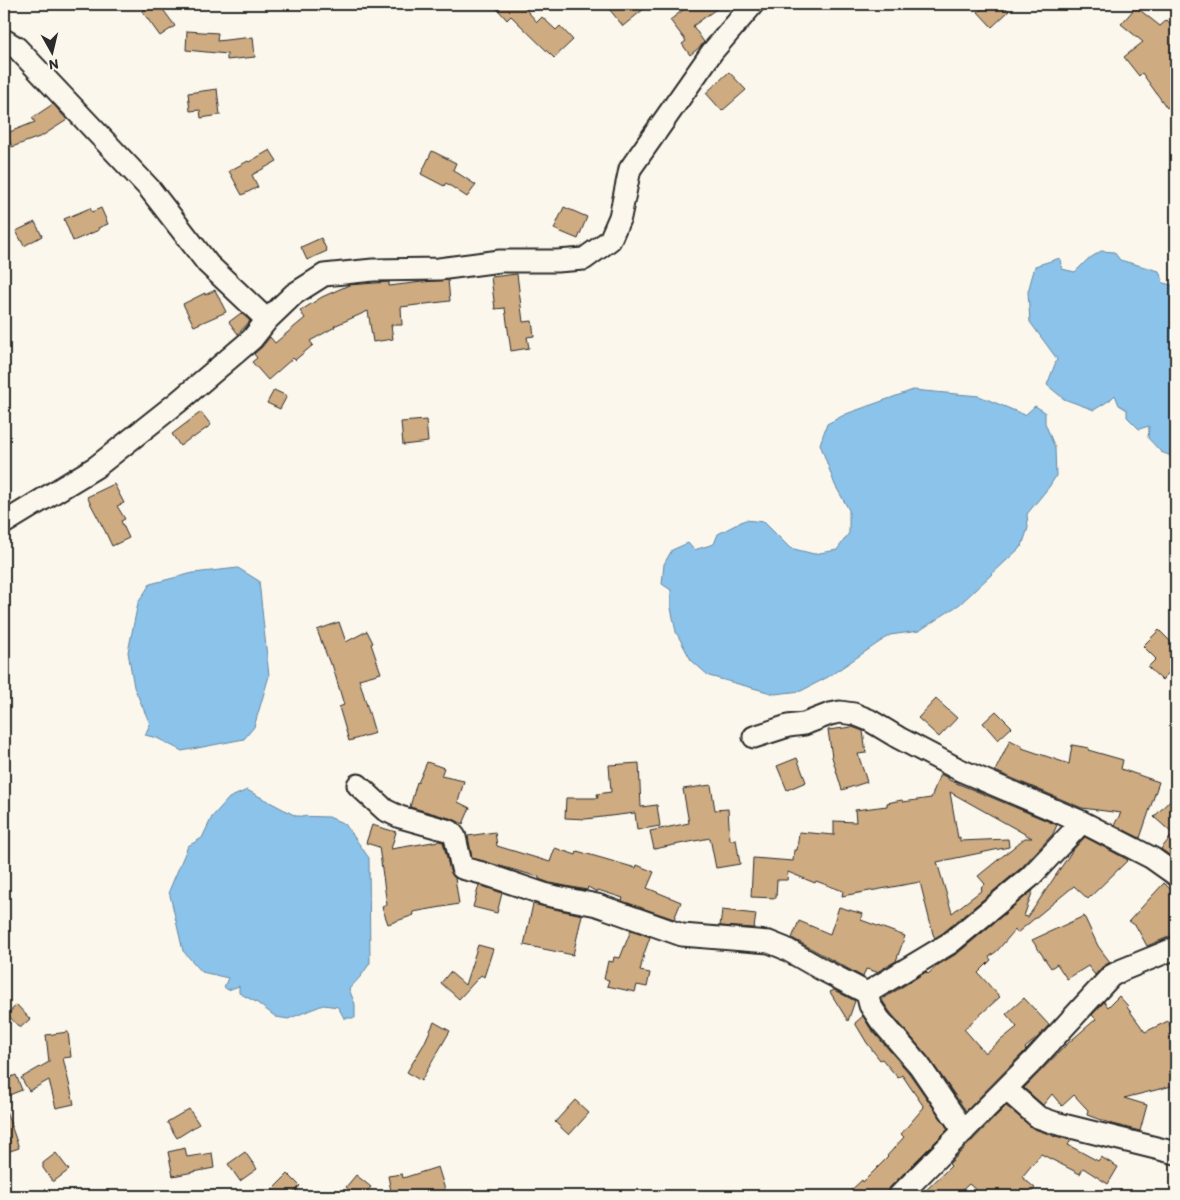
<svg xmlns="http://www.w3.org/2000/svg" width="1180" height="1200" font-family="Itim,sans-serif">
	<rect width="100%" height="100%" fill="#fbf7ec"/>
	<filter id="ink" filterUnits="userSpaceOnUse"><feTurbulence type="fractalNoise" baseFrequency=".02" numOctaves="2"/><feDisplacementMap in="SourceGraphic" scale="10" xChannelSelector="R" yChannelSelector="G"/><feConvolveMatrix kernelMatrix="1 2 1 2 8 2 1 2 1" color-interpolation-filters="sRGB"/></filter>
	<g filter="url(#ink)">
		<path fill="#8cc3ea" stroke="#65869e" d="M1101,251L1114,252L1120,260L1159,271L1163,283L1176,286V458L1161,452L1148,438L1149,426L1139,429L1127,417V410L1119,405L1115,395L1110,400L1094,410L1064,399L1047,385L1057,359L1030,322L1028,292L1035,266L1060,258L1062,269L1075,272L1087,260Z
			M913,390L979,396L1025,415L1035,406L1045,412V423L1055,448L1056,476L1049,487L1027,514L1028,528L1022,546L960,604L919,631L890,635L828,677L801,691L775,694L709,676L691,660L676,632L671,608V590L662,584L664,564L672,550L688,543L694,550L714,544L718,534L745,520L764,522L790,548L814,554L837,550L849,533V510L835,485L820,444L827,424L846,414Z
			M238,568L259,581L269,676L254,727L244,739L182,751L157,738L145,735L150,724L134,687L128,652L138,603L150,584L193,573Z
			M247,790L296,816L329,817L345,824L369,858L370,963L361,976L349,989L355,1004V1018H344L338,1007L323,1005L288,1019L276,1017L256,1002L239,993V986L228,990L224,987L228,978L202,972L183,951L169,891L188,846L202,838L212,817L229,798Z"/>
		<path fill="#ceab81" stroke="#2b2b2b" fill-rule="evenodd" d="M152,4H159L175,26L160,36L142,11Z
			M493,4H525L523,6L537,22L542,17L556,30L560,26L573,40L554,58L511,16L507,20Z
			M605,4H650L623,26Z
			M691,4H723L693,26L704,42L700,47L690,55L682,44L686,41L670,20Z
			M987,4H1002L1009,11L992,27L978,12Z
			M1136,7L1160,26L1167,20L1176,30V102L1167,108L1142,73L1139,76L1124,57L1143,42L1121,24Z
			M187,31L218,33L217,41L253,37L255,57L227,60V54L186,50Z
			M729,72L746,90L722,111L706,93Z
			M217,89L220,115L201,118L200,110L190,111L188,93Z
			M53,104L67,120L42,136L12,147L7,133L35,122L32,118Z
			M270,150L277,161L252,175L258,187L242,195L229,171L248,161L249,162Z
			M432,151L456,163L453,170L476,185L467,197L446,183L444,186L421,174Z
			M564,207L587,217L578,239L554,229Z
			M90,208L92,212L101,208L108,224L98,228L99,230L73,241L64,219Z
			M35,222L42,236L24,246L16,231Z
			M321,238L327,251L307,260L301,247Z
			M517,274L523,322L532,321L534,336L527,337L529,348L511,351L505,308L495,309L491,277Z
			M448,280L450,301L401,307L402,325H391L393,339L373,342L368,311L334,326L335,327L310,341L313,345L295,360L293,358L268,380L252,362L257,358L254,354L262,347L270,337L275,343L305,318L300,311L322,297L349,285L389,282V286L422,282Z
			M215,290L226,312L194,326L183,304L205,293V295Z
			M241,313L250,321L238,334L229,322Z
			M274,390L287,396L280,409L267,403Z
			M201,412L211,425L193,438L192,437L180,446L172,434Z
			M426,420L428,442L403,445L401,422Z
			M114,484L124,503L117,506L125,519L121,521L129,538L112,546L105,531L87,497Z
			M339,622L346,642L367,631L373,643L371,644L381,673L359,679L375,733L349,741L339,707L344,705L332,664H330L317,630Z
			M1159,630L1176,647V665L1162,680L1148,667L1156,659L1143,646Z
			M936,699L957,718L939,737L918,718Z
			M996,711L1012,727L998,740L983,723Z
			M852,727L863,731L866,753L858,754L867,782L842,790L832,757L828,730Z
			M1010,740L1022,746V748L1069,764L1072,745L1089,748L1088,750L1123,760L1121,769L1159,782L1140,838L1114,825L1121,813L1082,808L995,771Z
			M797,758L806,782L787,790L777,766Z
			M427,762L444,768L441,776L464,781L458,802L470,808L463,824L453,819L410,807L417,782L418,783Z
			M639,763L641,807L657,805L660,826L637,830L635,813L586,819L565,818L566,798H598L597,794L611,792L609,765Z
			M940,774L948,778L949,780L981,793L1057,825L1053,834L1021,868L943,933L935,938L933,934L920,882L842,896L843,891L816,881L815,883L788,872L787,880H777L776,898L751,897L753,858L793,861L794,850H797L799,832L834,835V821L856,822L855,810L887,806V803L902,800L903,802L931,798ZM950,792L1032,838H1025L978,876L985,884L981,888L982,890L952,913L937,862L1009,847L1008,839L960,841V837L958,838Z
			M711,785L715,810L728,809L730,840L736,839L740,864L716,868L710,838L654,849L650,831L689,823L683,789Z
			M1176,794V860L1161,849L1173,834L1154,817Z
			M372,825L396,832L391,849L439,841L443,842L450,871L455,878L459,904L413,912L414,915L388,924L382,907L387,905L379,847L366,843Z
			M495,832L497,846L550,862L555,848L576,855L577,851L636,868L637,865L654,872L647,888L681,902L674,919L622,901L623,898L598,890L597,892L588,887L587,890L550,883L539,879V877L472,858L468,836Z
			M1085,837L1128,860L1088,899L1074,886L1017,933L1015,930L997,951L989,957L991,960L978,973L1000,997L964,1029L985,1053L1017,1027L1006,1014L1024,998L1049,1025L1037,1038L1025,1048L1026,1050L1022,1054L966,1111L929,1058L890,1012L882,1000L889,995L926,972L928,974L938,965L958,953L1033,890L1024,916L1028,917L1072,851Z
			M1164,883L1176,895V936H1171L1147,946L1136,926L1129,921Z
			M479,885L502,893L497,913L473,907Z
			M533,904L545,907L582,915L573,955L524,945Z
			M839,907L863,914L861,920L905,936L896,961L877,972L866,969L863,977L792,938L799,921L830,934Z
			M722,910L756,914L754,928L720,926Z
			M1084,916L1098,946L1110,962L1102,967L1095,975L1088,966L1067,979L1057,964L1051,968L1032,940Z
			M631,930L650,937L644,954L640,971L650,973L647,987L637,985L635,992L607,986L609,980L604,979L608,961L613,962L614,957L620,958Z
			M478,945L493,949L484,977L481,975L459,999L441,983L450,972L465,985Z
			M834,990L855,1001L848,1021L830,992Z
			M1119,996L1128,1006L1127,1007L1145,1032L1168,1021L1176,1038V1085L1124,1098L1147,1105L1140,1131L1112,1124L1087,1115L1088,1110L1074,1095L1062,1106L1052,1094L1043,1105L1024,1088L1067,1044L1096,1019L1092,1015L1104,1002L1108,1007Z
			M17,1005L30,1019L20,1028L7,1014Z
			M863,1016L870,1028L909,1073L948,1129L890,1187L884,1196H845L862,1180L863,1182L888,1157L887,1156L904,1137L901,1134L924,1107L902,1075L898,1078L882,1059L880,1060L867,1043L855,1023Z
			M434,1022L450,1031L421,1081L407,1072L424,1044Z
			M68,1032L71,1057L63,1058L74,1104L56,1108L49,1080L29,1091L21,1078L49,1062L46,1035Z
			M16,1075L22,1090L4,1097V1080Z
			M575,1100L589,1113L569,1135L555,1122Z
			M1006,1106L1034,1129L1052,1135L1054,1137L1055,1136L1071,1140L1068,1145L1098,1161L1101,1157L1118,1167L1108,1184L1083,1168L1080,1174L1041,1154L1022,1177L1035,1188L1028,1196H983L969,1184L956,1196H920L951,1166L949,1164Z
			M189,1109L199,1124L177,1138L167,1122Z
			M4,1111H6L19,1148L4,1153Z
			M185,1148L187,1157L212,1153L214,1168L173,1176L168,1152Z
			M245,1152L257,1169L240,1181L228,1164Z
			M56,1153L69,1170L53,1182L43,1168V1163Z
			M438,1167L447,1196H392L388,1176L402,1174L403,1178Z
			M288,1174L300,1186L290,1196H279L272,1190Z
			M356,1175L371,1187L363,1196H357L346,1187Z"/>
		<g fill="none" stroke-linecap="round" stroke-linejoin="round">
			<g stroke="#2b2b2b" stroke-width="25">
				<path id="minor" d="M4,40L17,48L149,188L208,264L267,320
					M4,523L96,467L178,402L252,339L267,320L294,294L324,275L373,270L439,269L500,261H557L584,259L610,240L620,217L630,169L712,52L753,4
					M754,737L788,726L804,724L830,714L840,712L854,714L869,720L899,738L960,770L1082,822L1152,858L1176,875
					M358,785L385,810L400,817L450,831L455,837L462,868L482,873L547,895L597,905L682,935L769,942L784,948L821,969L867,993L870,1005L880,1020L919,1065L964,1131
					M867,993L950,943L1030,877L1082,822
					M1006,1089L1038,1117L1055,1123L1176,1153
					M899,1196L1031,1063L1111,976L1122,970L1176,948"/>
			</g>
			<use href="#minor" stroke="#fbf7ec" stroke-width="21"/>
		</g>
	</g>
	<rect width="1180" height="1200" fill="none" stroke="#fbf7ec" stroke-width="20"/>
	<rect x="10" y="10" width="1160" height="1180" fill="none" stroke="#2b2b2b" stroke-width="2" filter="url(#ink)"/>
	<g transform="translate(52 52) rotate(172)" stroke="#fbf7ec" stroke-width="4" paint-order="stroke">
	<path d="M0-4L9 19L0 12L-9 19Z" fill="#2b2b2b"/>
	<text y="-8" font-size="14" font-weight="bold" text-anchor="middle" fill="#2b2b2b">N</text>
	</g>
</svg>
